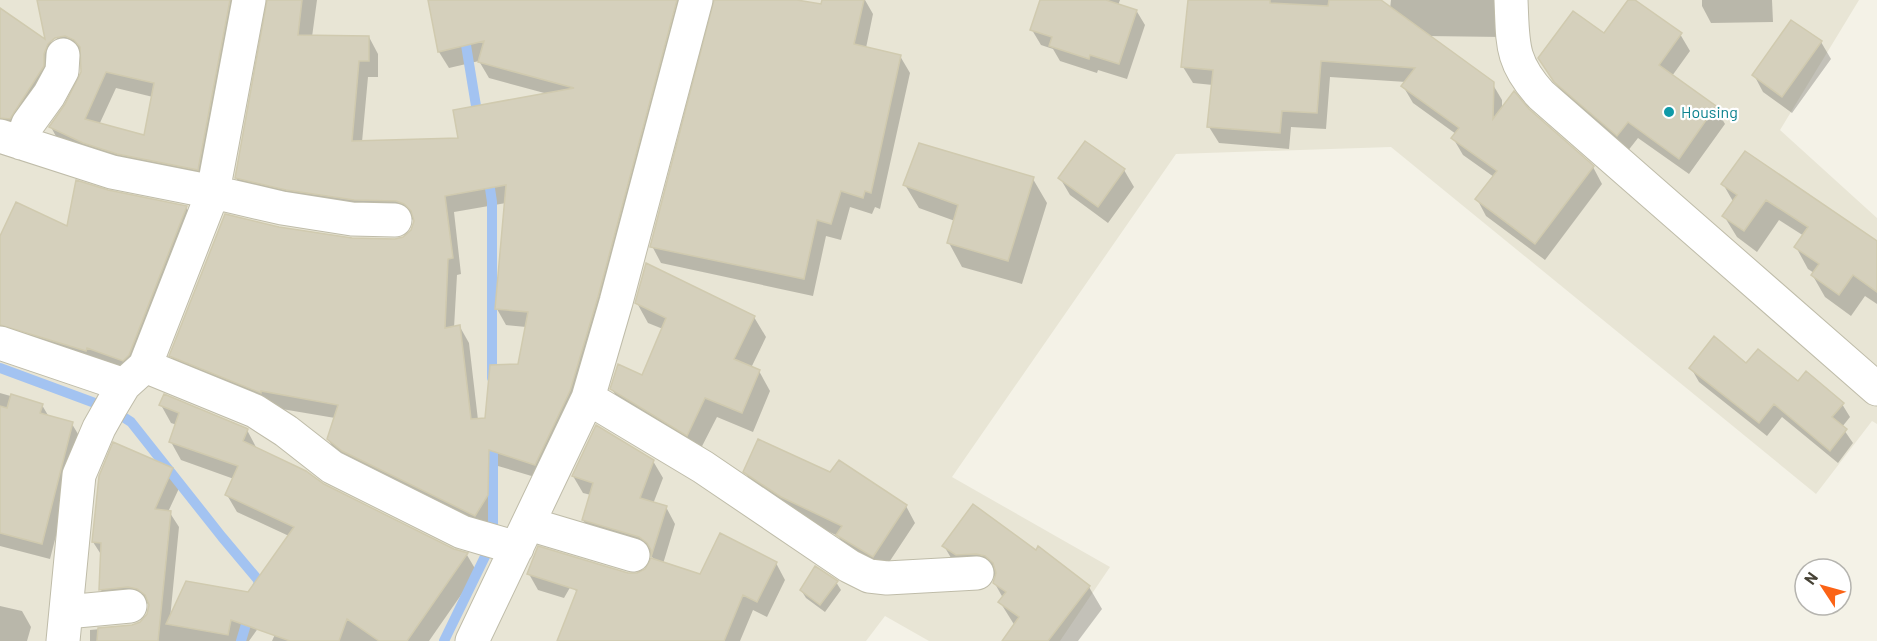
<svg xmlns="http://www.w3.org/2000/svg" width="1877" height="641" font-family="Barlow,sans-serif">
	<rect width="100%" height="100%" fill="#f4f2e7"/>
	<path fill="#e8e5d5" d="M0,0H1859L1780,130L1877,218V424L1872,421L1816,494L1391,147L1176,154L952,477L1110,567L1060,641H929L885,616L866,641H0Z"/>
	<path fill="#0003" fill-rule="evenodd" d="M39,0H251L207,186L60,144L51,127L67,105L82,72V55L75,53L52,83L0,133V10L47,42ZM62,34L51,44V40ZM116,88L153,97L145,137L99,125Z
		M268,0H317L312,37H369L378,54V77H368L362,142L460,140L548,94L489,78L479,61L449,68L439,52L430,0H695L607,314L545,480L498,466L497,512L484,532L338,456L328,439L335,418L270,407L180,372L171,356L279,228L351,239L395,240L404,238L412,231L416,220L246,194L236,178ZM506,203L497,309L506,325L526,327L519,366L487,420H478L469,343L460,327L454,328L457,275L461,274L454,212Z
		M716,0H788L822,6L823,0H865L873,14L866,48L900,56L910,73L880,209L875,207L872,214L850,207L841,240L826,236L813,296L661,263L652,246Z
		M1042,0H1120L1117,8L1136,10L1145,25L1127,79L1098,70L1097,73L1060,61L1053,49L1041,45L1032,30Z
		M1190,0H1379L1390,9L1391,0H1500L1502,37L1427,36L1492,83L1502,100V109L1528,110L1593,167L1602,184L1545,260L1486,216L1477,199L1494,177L1463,155L1453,138L1456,134L1413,103L1403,86L1406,82L1330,77L1326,129L1291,127L1289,149L1219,143L1209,127L1213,85L1193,83L1183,67Z
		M1630,0L1680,34L1690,51L1672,76L1715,107L1725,124L1689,174L1638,138L1627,152L1566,99L1540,59L1605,35Z
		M1702,0H1772L1773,22L1711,23L1702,6Z
		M1821,42L1831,59L1792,113L1763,92L1754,75Z
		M1745,153L1877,243V304L1865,296L1851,316L1825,297L1813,276L1814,273L1808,269L1796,247L1804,236L1779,220L1757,252L1737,237L1724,216L1734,203L1723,184Z
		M1124,170L1134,187L1108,223L1070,195L1060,178Z
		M1033,179L1047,203L1022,284L962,267L949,243L955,221L919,208L905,185Z
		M186,207L196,224L138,372L0,344V239Z
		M637,303L754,317L766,337L751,368L759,371L770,391L753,432L717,417L698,454L623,409L612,389L643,377L663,329L648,323Z
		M1747,365L1798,383L1842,404L1850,417L1842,427L1853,443L1838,463L1782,417L1767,436L1699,382L1691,368Z
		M0,393L42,405L49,417L72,424L81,439L50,559L0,546Z
		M161,405L247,430L257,449L323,485L453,550L467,555L477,572L429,641H272L308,561L289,536L237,512L227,495L234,479L181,460L171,442L177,425L171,423Z
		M653,461L663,478L653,504L666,507L675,524L663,564L700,575L776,563L785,580L767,617L753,610L740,641H557L577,593L572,584L564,598L538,590L529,574L637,575L647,570L655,561L650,554L593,537L583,520L591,495L583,493L573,476Z
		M172,470L181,484L168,512L170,513L179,527L170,619L271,610L249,641H90V630L132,626L141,623L148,615L150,606L147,603L138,602L109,604L101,590L102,556L93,542Z
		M745,472L906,506L915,523L882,573L847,551L838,536L792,514L755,488Z
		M944,546L1036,552L1089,587L1102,609L1078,641H1003L1015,626L1000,602L1003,598L994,582L996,577L957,568Z
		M836,582L841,590L825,612L806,598L801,590Z
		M0,606L22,611L31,627L27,641H0Z"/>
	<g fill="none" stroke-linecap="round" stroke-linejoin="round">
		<path stroke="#a3c3f1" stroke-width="10" d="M464,33L478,118
			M488,175L492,202V378
			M0,368L111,409L131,422L222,537L259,581L256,591
			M241,641L250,611
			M444,641L493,540V439"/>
	</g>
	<path fill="#d5d0bc" stroke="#d0caaf" stroke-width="1.5" fill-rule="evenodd" d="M37,0H230L198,170L117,154L83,143L49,127L65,104L81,72L80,47L74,40L65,36L55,38L48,44L44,54V66L10,119L0,118V8L45,39ZM106,72L154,83L144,135L85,119Z
		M267,0H302L298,35L369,36V61H359L352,141L458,138L453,110L574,88L478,62L484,41L438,52L428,0H677L598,297L570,391L535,465L489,450L488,495L475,516L342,451L327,439L338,405L261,391V393L169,356L225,214L279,227L352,238L395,239L403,237L411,230L414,221L411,211L404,204L396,201L354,200L286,190L235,178ZM506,185L495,309L528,312L518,364L490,365L485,418L471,419L460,325L445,328L448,259L453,258L445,196Z
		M714,0H797L821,4L822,0H864L854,44L901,55L871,193L865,191L863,198L841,191L831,224L817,220L804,279L650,247Z
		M1040,0H1106L1137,10L1119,64L1090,55L1089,59L1049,46L1052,37L1030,30Z
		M1188,0H1270V3L1328,6L1329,0H1381L1494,82L1493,119L1514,91L1529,109L1594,166L1535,244L1475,199L1497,171L1451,138L1459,128L1401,86L1415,68L1321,61L1317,113L1282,111L1280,133L1207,127L1213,70L1181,67Z
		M1628,0H1635L1682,33L1659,65L1716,106L1679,159L1628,122L1617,136L1554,82L1538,58L1573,11L1604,33Z
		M1791,20L1822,41L1782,97L1752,75Z
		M1085,141L1125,169L1098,207L1058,178Z
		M919,143L1034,177L1008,261L947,243L958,205L903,185Z
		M1745,151L1877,241V292L1853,275L1839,295L1811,275L1819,264L1794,247L1808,227L1766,200L1744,231L1722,216L1737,195L1721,184Z
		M76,180L108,190L187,206L129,355L123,361L87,348L86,351L0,325V236L16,202L67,226Z
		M646,263L755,316L734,359L760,370L742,413L705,398L687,436L610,389L618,364L642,375L666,318L635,303Z
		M1714,336L1746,363L1758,349L1798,381L1806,371L1844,403L1832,417L1847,429L1830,451L1774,404L1759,423L1689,368Z
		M11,394L43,404L40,413L73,422L42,544L0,533V406L7,408Z
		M164,394L246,428L248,429L243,441L306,471L324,484L454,549L468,553L407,641H379L347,619L339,641H290L231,620L228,635L166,624L186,581L248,592L294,527L225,495L238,466L169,442L179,413L159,405Z
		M596,425L654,460L640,498L667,506L651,557V550L647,543L639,537L582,520L593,483L572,476Z
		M758,439L830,472L839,460L907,505L873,557L836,535L842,526L781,497L743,472Z
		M113,442L173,468L155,509L171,511L158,641H97L98,628L132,625L140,622L147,614L149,605L145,595L137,589L128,587L99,590L101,543L92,542L99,476Z
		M973,504L1036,550L1038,546L1090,586L1048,641H1002L1019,617L998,602L1006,592L993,583L996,573L993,563L985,556L976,554L956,555L942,546Z
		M720,533L777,562L757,602L743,595L724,641H557L577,590L527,574L538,546L628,573H637L645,569L651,558L700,574Z
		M815,566L838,581L820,605L800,590Z"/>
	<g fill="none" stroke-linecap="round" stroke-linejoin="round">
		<g stroke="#bfbca9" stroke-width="35">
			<path id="minor" d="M1511,0C1513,43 1510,61 1541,95L1877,389
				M0,136L112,172L213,192L282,208L352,219L395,220
				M21,143L28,124L49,95L62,71L63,55
				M0,343L124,385
				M145,366L255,411L286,431L332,467L462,532L517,548
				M588,398L703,467L849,566L869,576L887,578L977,573
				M529,524L633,555
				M66,612L130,606
				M63,641L79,475L99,428L112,405L124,385L145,366L213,192L249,0
				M472,641L588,398L616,302L696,0"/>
		</g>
		<use href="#minor" stroke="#fff" stroke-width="33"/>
	</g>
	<circle fill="#0f9aa8" stroke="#fff" stroke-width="2" cx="1669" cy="112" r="6"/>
	<g text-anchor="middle" stroke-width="4.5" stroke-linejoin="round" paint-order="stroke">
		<g font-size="16" fill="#0d838f" stroke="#fff" text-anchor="start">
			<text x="1681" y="118">Housing</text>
		</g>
	</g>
	<g transform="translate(1823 587) rotate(306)"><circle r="28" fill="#ffffff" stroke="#b5b4af" stroke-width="1.5"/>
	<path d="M0-4.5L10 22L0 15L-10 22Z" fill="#fb6316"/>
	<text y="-9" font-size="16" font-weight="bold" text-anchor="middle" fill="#474336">N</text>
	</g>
</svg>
